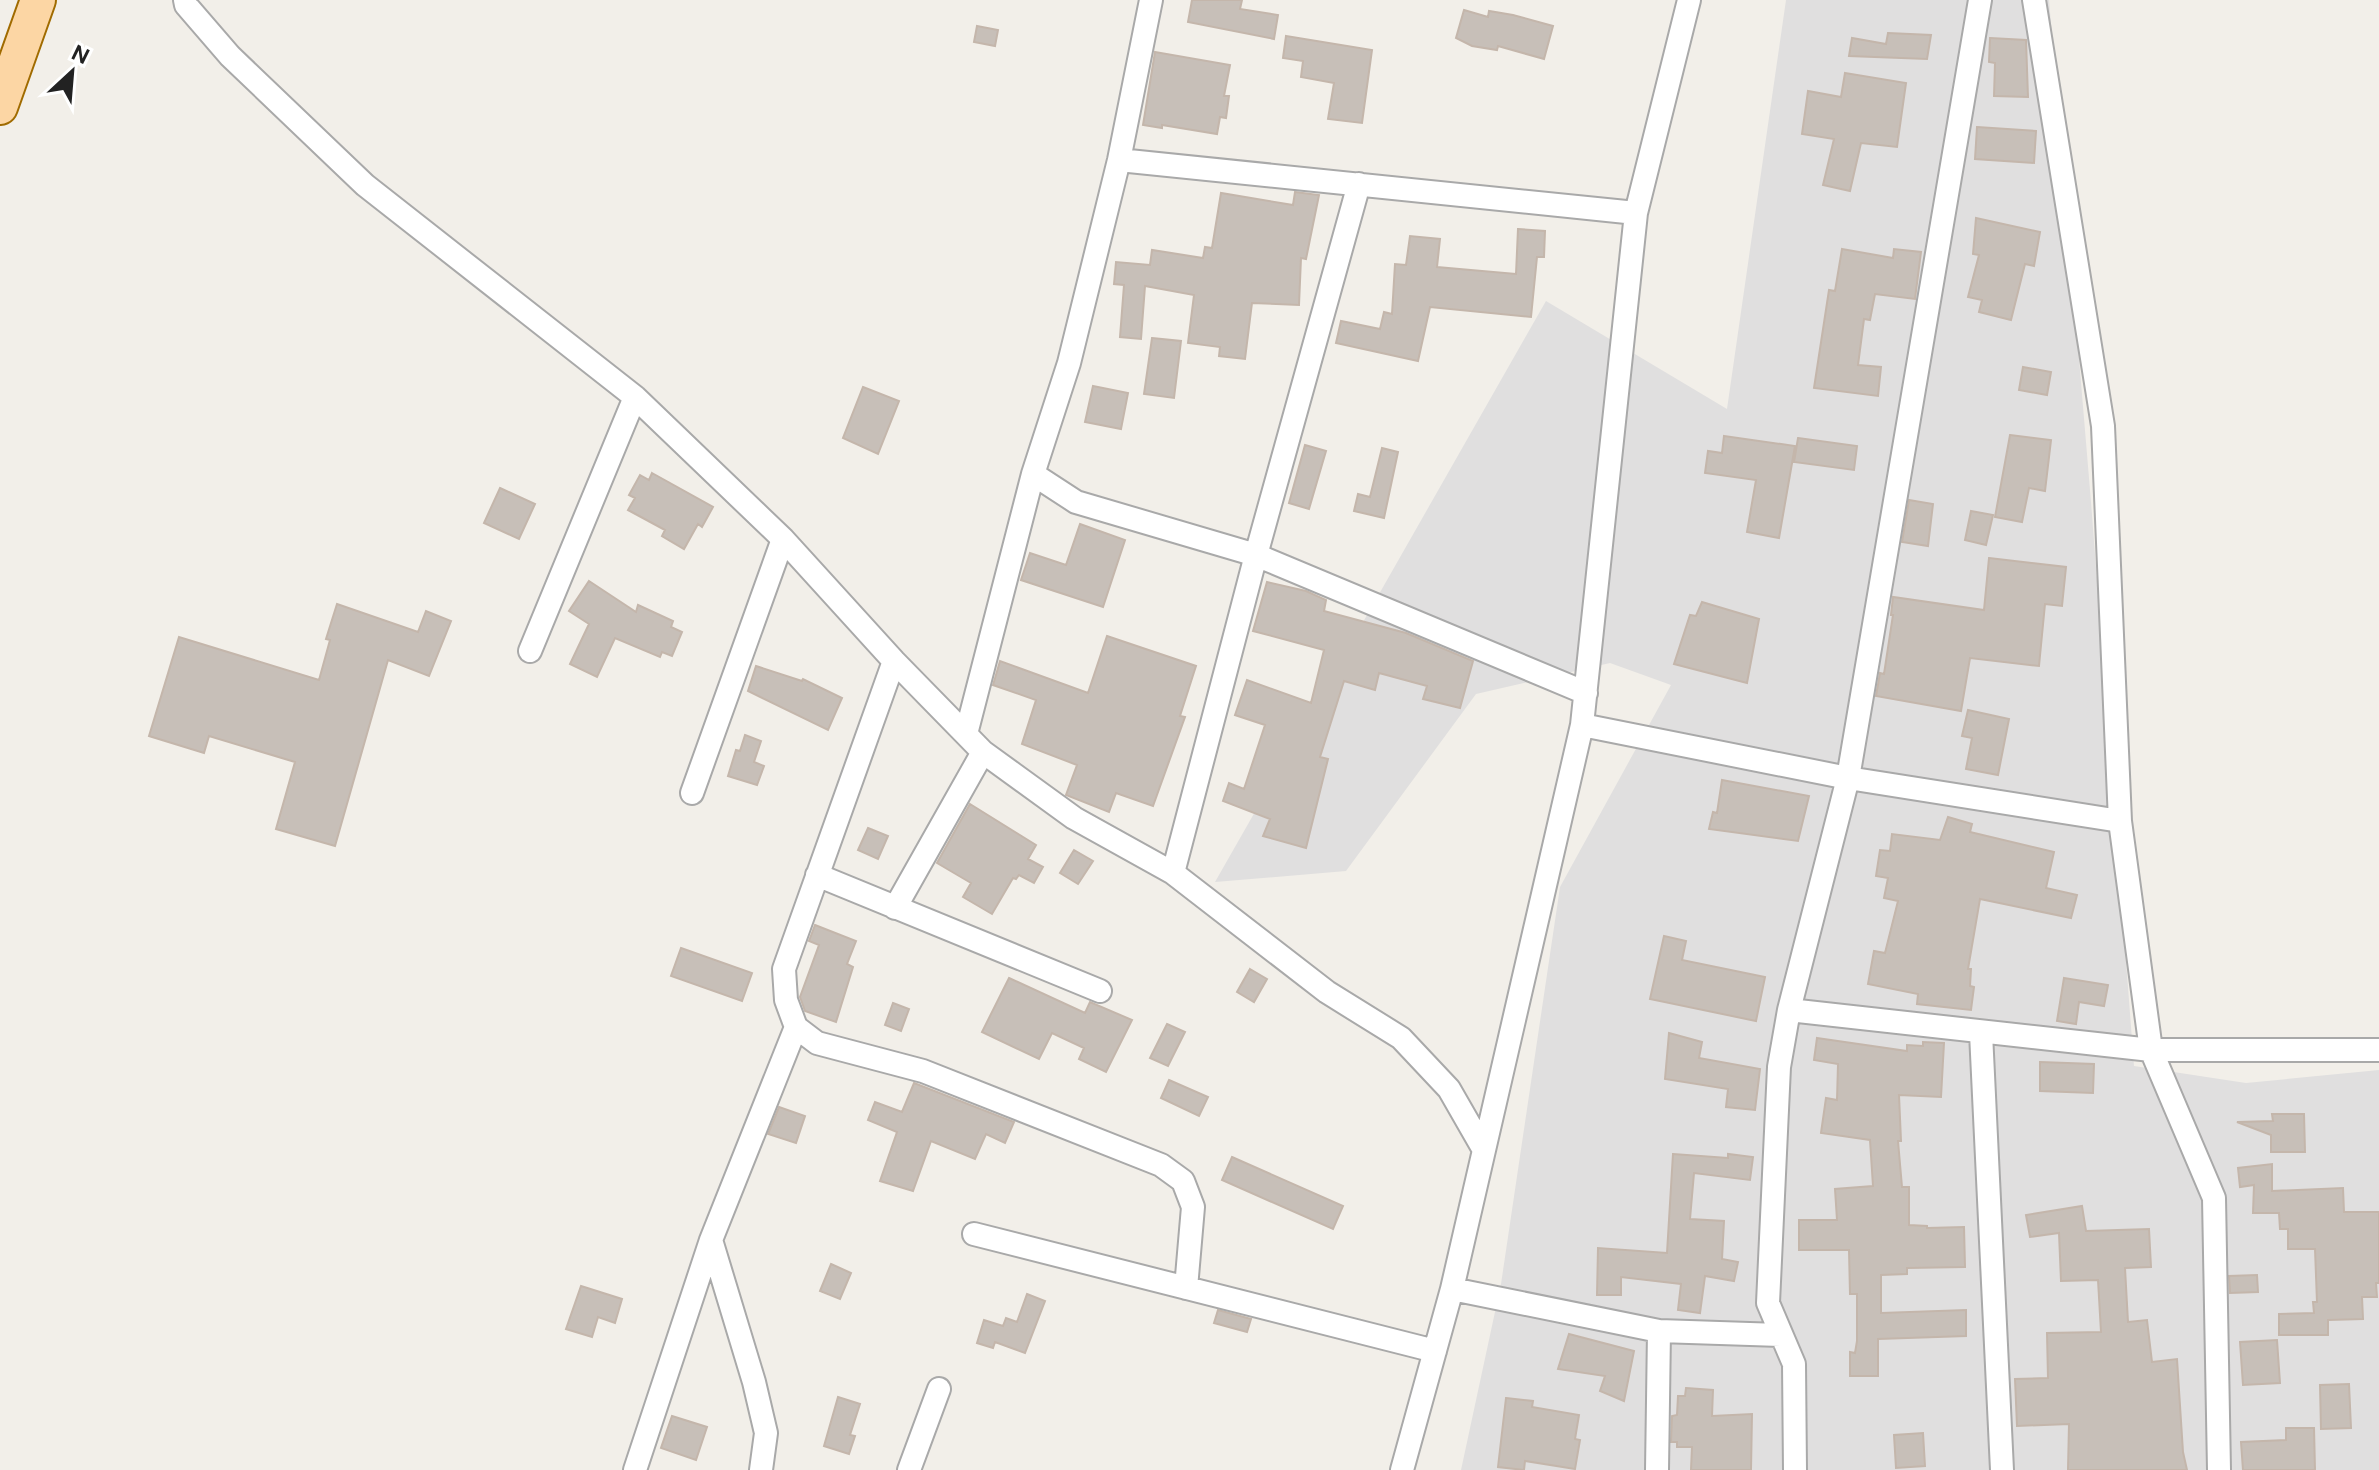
<svg xmlns="http://www.w3.org/2000/svg" width="2379" height="1470" font-family="'DM Sans',sans-serif">
	<rect width="100%" height="100%" fill="#f2efe9"/>
	<path fill="#e0dfdf" d="M1786,0H2049L2091,502L2134,1066L2246,1083L2379,1070V1470H1461L1501,1284L1560,887L1671,685L1610,663L1476,694L1346,871L1215,882L1546,301L1727,409Z"/>
	<path fill="#c7bfb8" stroke="#c4b6ab" stroke-width="2" d="M1192,0H1242L1240,9L1278,15L1274,39L1188,22Z
		M1464,10L1488,17L1489,11L1513,15L1553,26L1544,59L1498,46L1497,50L1472,46L1456,38Z
		M977,26L998,30L995,46L974,42Z
		M1888,33L1931,35L1927,59L1849,56L1852,38L1886,44Z
		M1286,36L1372,50L1362,123L1328,119L1334,83L1301,77L1303,61L1283,58Z
		M1990,38L2026,40L2028,97L1994,96L1995,63L1989,62Z
		M1155,52L1230,65L1224,96H1229L1226,118L1220,117L1217,134L1162,125V128L1143,125Z
		M1845,73L1906,83L1897,147L1861,143L1850,191L1823,185L1834,139L1802,134L1808,91L1841,97Z
		M1977,127L2036,131L2034,163L1975,159Z
		M1295,192L1319,195L1306,259L1301,258L1299,305L1252,303L1245,359L1219,356L1220,347L1188,343L1194,295L1145,286L1141,339L1120,337L1124,285L1114,284L1116,262L1150,265L1152,250L1203,258L1205,247L1212,248L1221,193L1293,205Z
		M1976,218L2040,232L2034,266L2025,264L2011,320L1979,312L1982,300L1968,297L1979,255L1973,254Z
		M1518,229L1545,231L1544,257H1537L1531,317L1430,307L1418,361L1336,343L1341,321L1380,329L1384,312L1392,314L1395,264L1406,265L1410,236L1440,239L1437,267L1516,274Z
		M1842,249L1893,258L1894,249L1921,252L1915,299L1875,294L1870,320L1864,319L1858,365L1881,367L1878,396L1814,388L1829,290L1835,291Z
		M1152,338L1181,341L1174,398L1144,394Z
		M2023,367L2051,372L2047,395L2019,390Z
		M1093,386L1128,393L1121,429L1085,422Z
		M863,387L899,401L878,454L843,438Z
		M2010,435L2051,440L2045,491L2029,488L2022,522L1995,517Z
		M1724,436L1795,446L1779,538L1747,532L1756,480L1705,473L1708,451L1722,453Z
		M1798,438L1857,446L1854,470L1794,462Z
		M1305,445L1326,451L1309,509L1289,503Z
		M1382,448L1398,452L1384,518L1354,511L1358,494L1370,497Z
		M652,473L713,507L702,527L698,524L684,549L662,536L665,530L628,510L635,498L629,495L640,475L649,480Z
		M500,488L535,504L519,539L484,523Z
		M1909,500L1933,504L1928,546L1902,542Z
		M1971,511L1993,515L1986,545L1965,540Z
		M1080,524L1125,540L1103,607L1021,580L1030,553L1066,565Z
		M1989,558L2066,567L2062,606L2045,604L2039,666L1970,658L1961,711L1876,696L1880,673L1884,674L1893,615H1891L1893,597L1984,610Z
		M589,581L636,612L638,605L673,621L671,627L682,632L672,656L662,652L660,657L615,638L597,677L570,664L589,624L569,611Z
		M1267,582L1306,591L1326,600L1324,611L1406,633L1473,661L1460,708L1423,699L1427,686L1379,673L1375,690L1344,681L1320,757L1328,759L1306,848L1263,836L1270,819L1223,801L1229,783L1244,789L1265,725L1235,715L1247,680L1311,703L1324,650L1253,631Z
		M1702,602L1759,619L1747,683L1674,664L1690,615L1696,616Z
		M337,604L418,632L426,611L451,621L429,676L388,660L335,846L276,829L295,762L209,736L204,753L149,736L179,637L319,680L330,640L326,639Z
		M1107,636L1196,666L1180,716L1185,717L1153,806L1116,793L1109,812L1066,795L1077,765L1022,744L1036,700L993,685L1000,661L1088,693Z
		M756,666L802,681L803,679L842,698L828,730L748,691Z
		M1968,710L2009,719L1998,775L1966,769L1972,738L1962,736Z
		M745,735L761,741L754,762L764,766L757,785L728,776L736,750L740,751Z
		M1722,780L1809,796L1798,841L1709,829L1713,812L1717,813Z
		M970,804L1036,845L1028,859L1043,867L1034,883L1019,875L1016,879L1013,878L992,914L963,897L971,883L937,863Z
		M1948,817L1972,824L1970,832L2054,852L2046,888L2077,895L2071,918L1980,899L1968,969H1971L1970,986L1974,987L1971,1010L1917,1004L1918,994L1868,984L1874,951L1885,953L1898,901L1884,898L1888,878L1876,876L1880,850L1890,851L1892,834L1940,840Z
		M868,828L888,836L878,859L858,850Z
		M1074,850L1093,861L1078,884L1060,873Z
		M815,925L856,941L847,964L853,967L836,1022L805,1011L800,997L819,945L809,941Z
		M1664,936L1686,941L1682,960L1765,977L1756,1021L1650,999Z
		M681,948L752,973L742,1001L671,976Z
		M1250,969L1267,979L1254,1002L1237,992Z
		M1009,978L1085,1013L1090,1002L1132,1020L1106,1072L1079,1059L1084,1048L1052,1033L1039,1059L982,1032Z
		M2064,978L2108,985L2104,1006L2079,1002L2076,1024L2057,1021Z
		M893,1003L909,1009L901,1031L885,1025Z
		M1167,1024L1185,1032L1168,1066L1150,1058Z
		M1669,1033L1702,1042L1699,1058L1760,1069L1755,1110L1726,1107L1728,1089L1665,1079Z
		M1817,1038L1907,1051V1045L1923,1046V1042L1944,1043L1941,1097L1899,1095L1901,1141H1898L1902,1187H1909V1225L1927,1226V1228L1964,1227L1965,1267L1907,1268V1274L1881,1275V1313L1966,1310V1336L1878,1339V1376H1850V1352L1855,1353L1857,1341V1294H1850L1849,1250H1799V1220H1837L1835,1189L1873,1186L1870,1140L1821,1133L1826,1098L1837,1100L1838,1064L1814,1060Z
		M2040,1062L2094,1064L2093,1093L2040,1091Z
		M1169,1080L1208,1097L1199,1116L1161,1098Z
		M914,1083L1014,1122L1005,1143L986,1134L975,1159L931,1141L913,1191L880,1181L897,1132L868,1120L875,1102L902,1112Z
		M779,1107L805,1116L796,1143L768,1134Z
		M2272,1114H2304L2305,1152H2271V1135L2237,1122L2273,1121Z
		M1673,1154L1728,1158V1154L1753,1157L1750,1180L1694,1173L1690,1219L1724,1221L1722,1259L1738,1262L1734,1281L1705,1276L1700,1313L1678,1310L1681,1284L1621,1277V1295H1597L1598,1248L1667,1253Z
		M1232,1157L1343,1206L1333,1229L1222,1180Z
		M2272,1164V1191L2343,1188L2344,1212H2379V1283H2376L2377,1297H2362L2363,1319L2328,1320V1335H2279V1314L2314,1313L2313,1302H2317L2315,1249H2288V1229H2280L2279,1213H2253L2254,1185L2240,1187L2238,1168Z
		M2082,1206L2086,1231L2149,1229L2151,1267L2125,1268L2128,1322L2147,1320L2152,1362L2177,1359L2183,1452L2187,1470H2068L2069,1424L2017,1426L2015,1379L2048,1378L2047,1333L2101,1332L2098,1280L2061,1281L2059,1233L2030,1237L2026,1215Z
		M831,1264L851,1273L840,1299L820,1291Z
		M2257,1275L2258,1292L2230,1293L2229,1276Z
		M581,1286L622,1299L615,1323L598,1317L592,1337L566,1329Z
		M1027,1294L1045,1301L1025,1353L995,1342L993,1348L977,1343L984,1320L1003,1326L1006,1318L1017,1322Z
		M1218,1310L1251,1319L1247,1332L1214,1323Z
		M1569,1334L1634,1351L1624,1401L1600,1391L1605,1376L1558,1369Z
		M2277,1340L2280,1383L2243,1385L2240,1342Z
		M2349,1384L2351,1428L2321,1429L2320,1385Z
		M1686,1388L1713,1390L1712,1416L1752,1414L1751,1470H1691L1692,1447H1677V1442H1671L1672,1416L1677,1415L1678,1396H1685Z
		M838,1397L860,1404L850,1435L855,1436L849,1454L824,1446Z
		M1506,1398L1533,1401L1532,1407L1579,1415L1575,1439L1580,1440L1575,1469L1525,1461L1524,1470L1498,1467Z
		M672,1416L707,1427L696,1460L661,1448Z
		M2286,1428H2314L2315,1470H2243L2241,1442L2286,1440Z
		M1923,1433L1925,1466L1896,1468L1894,1435Z"/>
	<g fill="none" stroke-linecap="round" stroke-linejoin="round">
		<g stroke="#a9a9a9" stroke-width="26">
			<path id="street" d="M185,0L186,5L230,56L365,185L635,397L783,539L894,661L983,752L1074,818L1173,873
				M2034,0L2103,426L2120,821L2151,1050L2214,1198L2219,1470
				M1119,160L1636,213
				M1359,184L1256,555L1173,873L1327,992L1401,1038L1449,1089L1484,1150
				M1033,474L1076,502L1256,555L1586,693
				M530,651L635,397
				M894,661L784,969L786,1000L796,1027L817,1043L923,1071L1161,1165L1183,1181L1193,1207L1186,1288
				M1582,725L1848,778L2120,821
				M966,734L1033,474L1069,363L1119,160L1151,0
				M692,793L783,539
				M817,875L1100,991
				M895,908L983,752
				M1789,1010L2151,1050H2379
				M1981,1033L2002,1470
				M974,1234L1435,1351
				M711,1240L754,1382L766,1433L761,1470
				M1452,1289L1659,1331L1781,1335
				M635,1470L711,1240L796,1027
				M909,1470L939,1389
				M1402,1470L1452,1289L1582,725L1636,213L1689,0
				M1657,1470L1659,1331
				M1795,1470L1794,1364L1768,1303L1779,1067L1789,1010L1848,778L1980,0"/>
		</g>
		<g stroke="#a06b00" stroke-width="38">
			<path id="primary" d="M0,107L38,0"/>
		</g>
		<use href="#street" stroke="#fff" stroke-width="22"/>
		<use href="#primary" stroke="#fcd6a4" stroke-width="34"/>
	</g>
	<g transform="translate(72 72) rotate(26)" stroke="#ffffff" stroke-width="6" paint-order="stroke">
	<path d="M0-6L14 30L0 20L-14 30Z" fill="#222222"/>
	<text y="-12" font-size="22" font-weight="bold" text-anchor="middle" fill="#222222">N</text>
	</g>
</svg>
